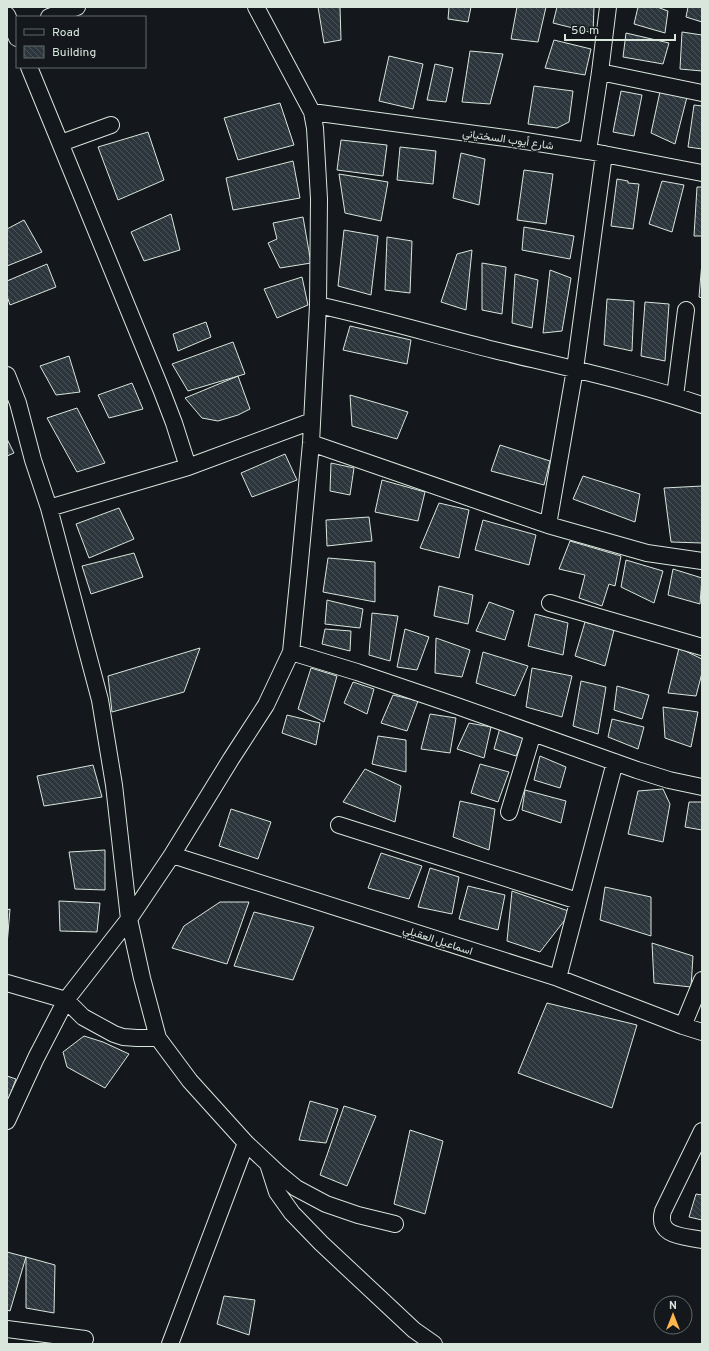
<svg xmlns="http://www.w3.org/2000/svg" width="709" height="1351" font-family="Overpass,Vazirmatn,sans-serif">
	<defs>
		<pattern id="building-back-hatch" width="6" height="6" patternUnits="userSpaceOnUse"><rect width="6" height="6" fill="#2c363c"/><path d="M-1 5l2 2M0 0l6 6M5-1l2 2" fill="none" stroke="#4a5358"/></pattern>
	</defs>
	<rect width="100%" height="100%" fill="#14181c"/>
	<path fill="url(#building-back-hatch)" stroke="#d8e6dc" d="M318,7H340L341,40L324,43Z
		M449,7H471L468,22L448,19Z
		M517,7H546L538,42L511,39Z
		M557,7H594L593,33L553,23Z
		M638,7H657L668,11L665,33L634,24Z
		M688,7H702V22L686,17Z
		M682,32L702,35V71L680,69Z
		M626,33L669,43L663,64L623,57Z
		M554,40L591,49L585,75L545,68Z
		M470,51L503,54L490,104L462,102Z
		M389,56L423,64L413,109L379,101Z
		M435,64L453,68L446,102L427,100Z
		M534,86L573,91L569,122L557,128L528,124Z
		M661,87L688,93L675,144L651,133Z
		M621,91L642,95L634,136L613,132Z
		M280,103L294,145L238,160L224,118Z
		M694,105L702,106V149L688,147Z
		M148,132L164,180L118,200L98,147Z
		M341,140L387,145L383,176L337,170Z
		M400,147L436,151L433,184L397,180Z
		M461,153L485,159L479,205L453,198Z
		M293,161L300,198L233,210L226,178Z
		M524,170L553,174L546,224L517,220Z
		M339,174L388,182L381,221L345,213Z
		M617,179L628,181V183L639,184L633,229L611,226Z
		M662,181L684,185L672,232L649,224Z
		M697,187H702V236H694Z
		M171,214L180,250L144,261L131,232Z
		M303,217L311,263L280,268L268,243L277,239L273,223Z
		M24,220L42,252L7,266V229Z
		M524,227L574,236L570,259L522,250Z
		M344,230L378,236L371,295L338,286Z
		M387,237L412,241L410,293L385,290Z
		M472,250L466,310L441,302L457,254Z
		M702,262V298L699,297Z
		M482,263L506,267L502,314L482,310Z
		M47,264L56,287L10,305L7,296V281Z
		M550,270L571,278L562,331L543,333Z
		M515,274L538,280L532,328L512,323Z
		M302,277L308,305L277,318L264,289Z
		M607,299L634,301L632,351L604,345Z
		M645,302L669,304L665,361L641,356Z
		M206,322L211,337L178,351L173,334Z
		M350,326L411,340L407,364L343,350Z
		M233,342L245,374L188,391L172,364Z
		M69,356L80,392L56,395L40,366Z
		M238,376L250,409L238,415L218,421L202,418L185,398Z
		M132,383L143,409L109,418L98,395Z
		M350,395L408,412L397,439L352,426Z
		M77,408L105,463L77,472L47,418Z
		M7,439L14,453L7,456Z
		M500,445L550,461L544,485L491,471Z
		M285,454L297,480L252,497L241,473Z
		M331,463L354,468L350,495L330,491Z
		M583,476L640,494L635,522L573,499Z
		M382,480L425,492L418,521L375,512Z
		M702,486V543L671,542L664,488Z
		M439,503L469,510L459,558L420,548Z
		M119,508L134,539L89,558L76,524Z
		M369,517L372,541L327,546L326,520Z
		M483,520L536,535L529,565L475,550Z
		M570,541L621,556L615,586L609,584L602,606L579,598L585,575L559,569Z
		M134,553L143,577L91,594L82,566Z
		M328,558L375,562V602L323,592Z
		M626,560L663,571L654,603L621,587Z
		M673,569L702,578L700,604L668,595Z
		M439,586L473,595L468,624L434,616Z
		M327,600L363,609L360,628L325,624Z
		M489,602L514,611L505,640L476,631Z
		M372,613L398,616L390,661L369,655Z
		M535,614L568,623L563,655L528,646Z
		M585,622L614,630L605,666L575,656Z
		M325,629L351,631L350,651L322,644Z
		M405,629L429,637L417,670L397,667Z
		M436,638L470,650L462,677L435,673Z
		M200,648L184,692L112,712L108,676Z
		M679,648L702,659V673L696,696L668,693Z
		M483,652L528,666L515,696L476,683Z
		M311,668L337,676L324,722L298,709Z
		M532,668L572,676L562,717L526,707Z
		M581,681L606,687L598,734L573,726Z
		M353,682L374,689L367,714L344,703Z
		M617,686L649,695L642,719L614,710Z
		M393,695L418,701L407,731L381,723Z
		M663,707L698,712L691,747L665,738Z
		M430,714L456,718L450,753L421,749Z
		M287,715L320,723L316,745L282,733Z
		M612,719L644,727L638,749L608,737Z
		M469,723L491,727L484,758L457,749Z
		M500,728L525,736L516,756L494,749Z
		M378,736L406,740V772L372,764Z
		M540,756L566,767L560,788L534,780Z
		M480,764L509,772L498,802L471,793Z
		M93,765L102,797L44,806L37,776Z
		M365,769L401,786L395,822L343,802Z
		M663,789L670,804L663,842L628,834L638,791Z
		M525,790L566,801L561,823L522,810Z
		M460,801L495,809L489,850L453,837Z
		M689,802H702V830L685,827Z
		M231,809L271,822L258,859L219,846Z
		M105,850V890L75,889L69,852Z
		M381,853L422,866L409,899L368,888Z
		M430,868L459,877L452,914L418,907Z
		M468,886L505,895L498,930L459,919Z
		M605,887L651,897V936L600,920Z
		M512,891L571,912L540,952L507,941Z
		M59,901L100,903L97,932L60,931Z
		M220,902H249L227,964L172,948L184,926Z
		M10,909L7,945V910Z
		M254,912L314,927L293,980L234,966Z
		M652,943L693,956L691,987L654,983Z
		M547,1003L637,1025L612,1108L518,1073Z
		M84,1036L103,1042L129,1054L105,1088L67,1067L63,1052Z
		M7,1076L16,1079L7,1103Z
		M310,1101L338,1109L326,1143L299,1140Z
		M344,1106L376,1116L347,1186L320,1175Z
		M410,1130L443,1141L425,1214L394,1204Z
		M696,1194L702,1195V1220L689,1217Z
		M7,1252L26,1257L10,1311L7,1310Z
		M26,1257L55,1265L54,1313L26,1308Z
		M224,1296L255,1300L249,1335L217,1324Z"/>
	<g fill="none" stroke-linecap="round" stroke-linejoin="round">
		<g stroke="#d8e6dc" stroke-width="18">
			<path id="minor" d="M7,15L17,38
				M49,17L77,7
				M29,67L161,389L174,423L188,467
				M600,72L702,93
				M312,112L513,139L588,151L702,173
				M61,143L111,125
				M588,151L600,72L608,7
				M318,305C377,318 435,335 494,350C564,367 634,382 702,405
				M7,375L18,403L33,460L49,508L100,700L114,785L129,919L142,978L158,1038H137L123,1037L114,1034L83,1017L66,1000L7,983
				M675,396L686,310
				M311,443L548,525L647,553L702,561
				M49,508L188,467L312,421
				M548,525L575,369L604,154
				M550,603L702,647
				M291,652L357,672L457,706L637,770L669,780L702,787
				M509,812L533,733
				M339,825L578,901
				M172,855L558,978L683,1026L702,1032
				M558,978L615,762
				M683,1026L702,980
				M158,1038L190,1081L246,1143L279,1174L296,1188L326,1204L358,1215L395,1224
				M7,1121L36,1058L66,1000L129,919L172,855L231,759L266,705L291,652L299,572L311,443L318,305L319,199L315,128L312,112L256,7
				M702,1131L663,1211C656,1237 684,1236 702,1240
				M268,1164L277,1192L292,1213L321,1243L414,1330L434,1344
				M7,1329L85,1339
				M170,1344L246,1143"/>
		</g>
		<use href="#minor" stroke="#14181c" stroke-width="16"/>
	</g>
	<g text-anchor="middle" stroke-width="3" stroke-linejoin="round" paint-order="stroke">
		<g font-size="11" fill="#d8e6dc" stroke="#14181c">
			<text transform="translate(508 139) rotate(8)" y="4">شارع أيوب السختياني</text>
			<text transform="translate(438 940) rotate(18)" y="4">اسماعيل العقيلي</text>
		</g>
	</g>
	<rect width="709" height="1351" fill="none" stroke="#d8e6dc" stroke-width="16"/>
	<rect x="16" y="16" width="130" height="52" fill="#14181c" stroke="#626a69"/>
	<rect x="24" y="29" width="20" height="6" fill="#14181c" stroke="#626a69"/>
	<text x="52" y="36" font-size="12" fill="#d8e6dc">Road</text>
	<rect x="24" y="46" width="20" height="12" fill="url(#building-back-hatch)" stroke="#626a69"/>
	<text x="52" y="56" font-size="12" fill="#d8e6dc">Building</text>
	<g transform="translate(673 1315)"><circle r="19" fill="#14181c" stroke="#626a69"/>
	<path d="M0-3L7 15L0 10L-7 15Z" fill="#ffb74d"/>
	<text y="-6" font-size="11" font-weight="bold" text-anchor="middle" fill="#d8e6dc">N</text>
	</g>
	<path d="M565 34v6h110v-6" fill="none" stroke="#d8e6dc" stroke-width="2"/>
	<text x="571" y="34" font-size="12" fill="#d8e6dc" stroke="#14181c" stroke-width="3" paint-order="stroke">50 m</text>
</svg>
